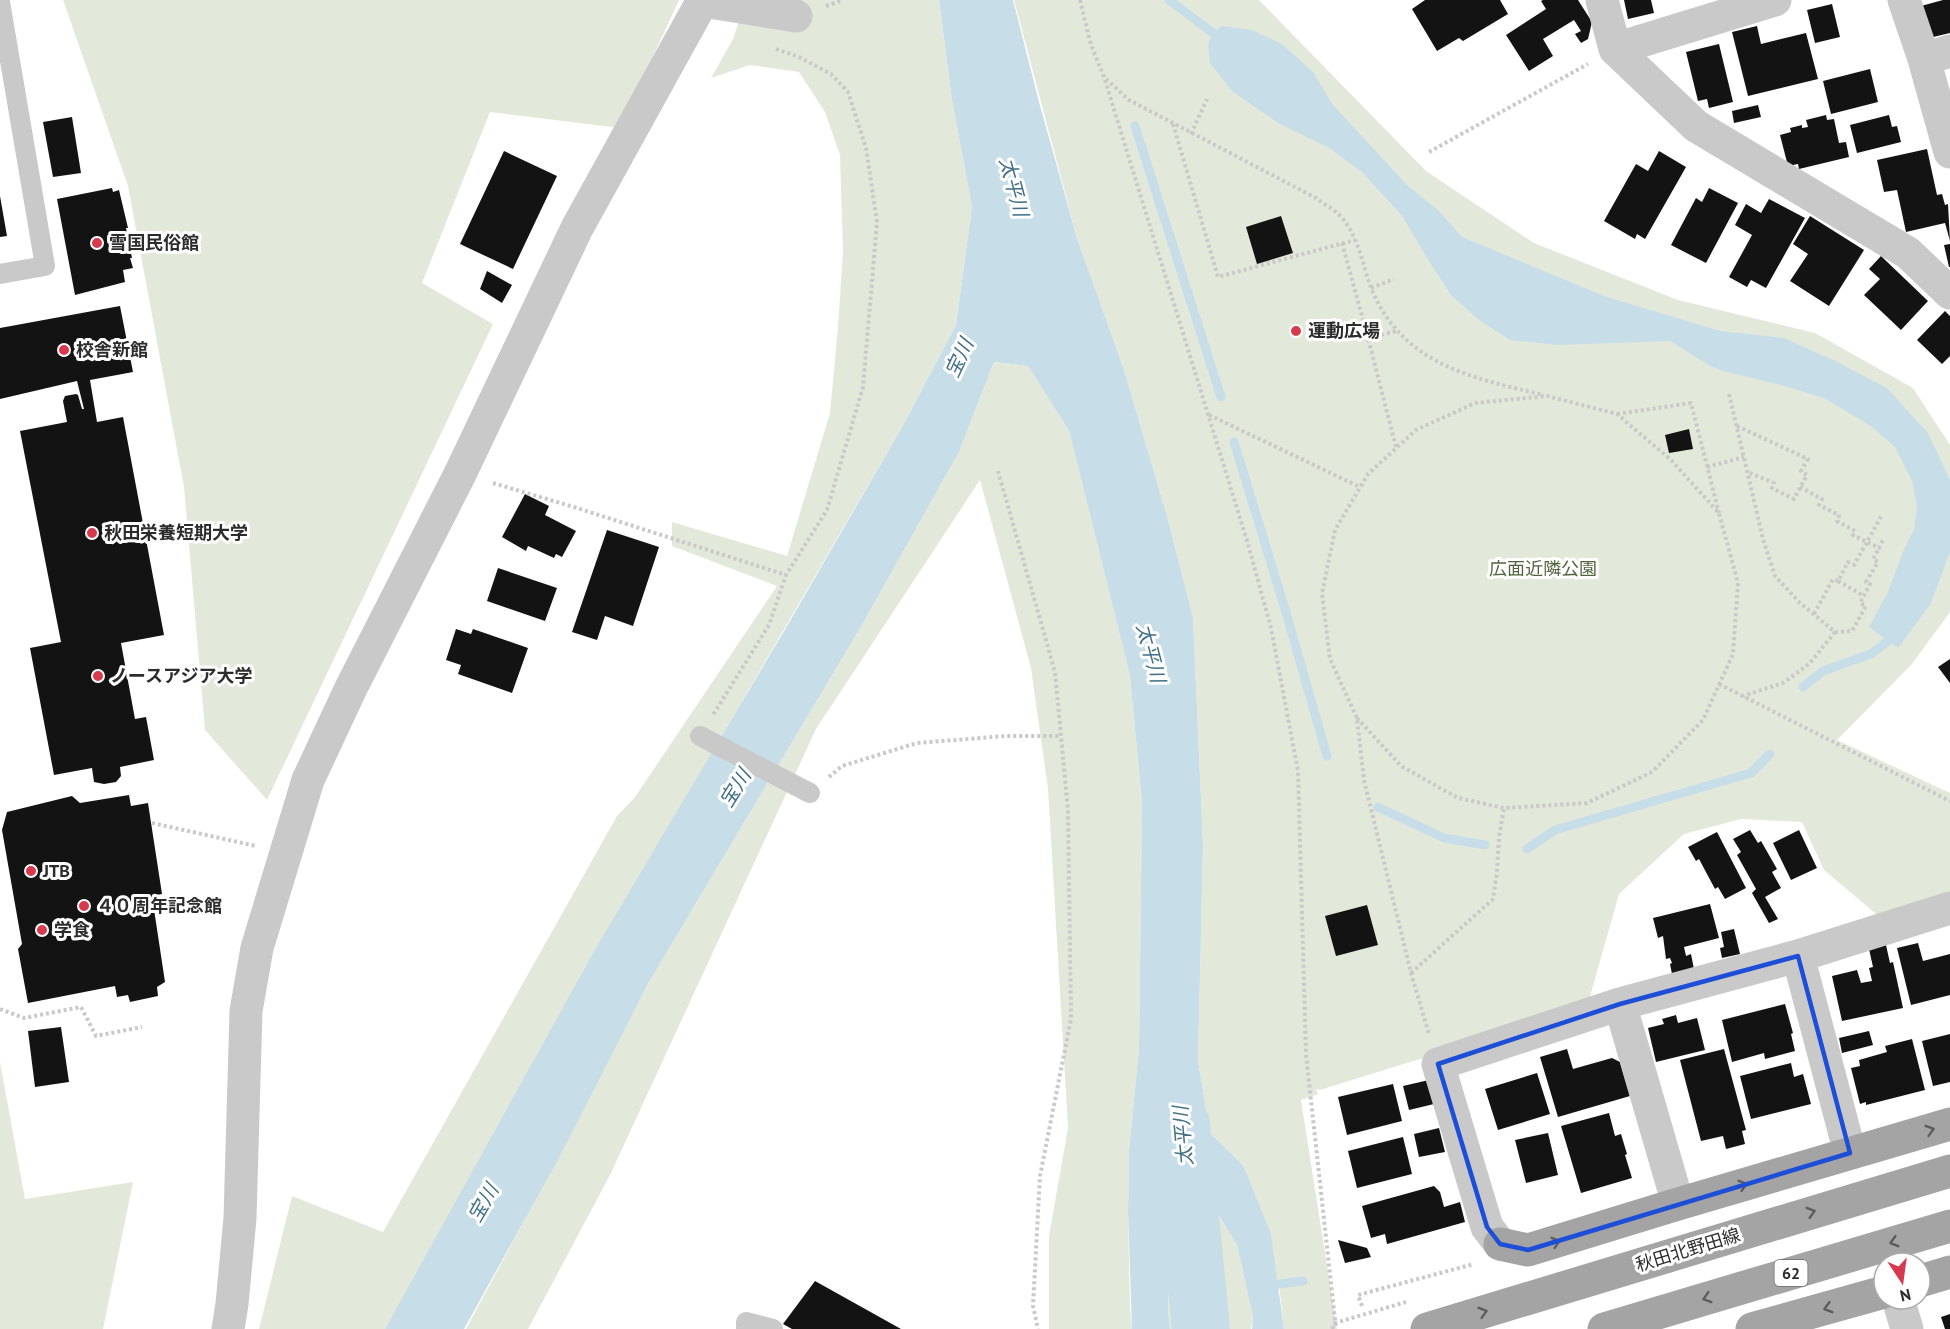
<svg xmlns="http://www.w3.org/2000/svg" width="1950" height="1329" font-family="'PT Sans','Noto Sans JP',sans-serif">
	<rect width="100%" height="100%" fill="#fff"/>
	<path fill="#e3e9da" d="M63,0H679L620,128L490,112L422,283L493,324L267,800L205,730L184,487L128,186Z
		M746,0H939L952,100L972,207L956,325L901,429L745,696L385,1329H259L292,1196L383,1232L617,816L635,797L777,586L672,546V522L787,556L830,413L838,327L843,251L840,155L825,112L799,72L750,65L711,78L733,39Z
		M1014,0H1259L1426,171L1534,243L1678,300L1815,333L1913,388L1950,445V612L1912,664L1837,740L1950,793V900L1882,919L1824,870L1802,822L1741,819L1684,834L1619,894L1587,1007L1320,1090L1316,1089L1318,1094L1301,1100L1337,1329H1284L1279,1284L1243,1165L1210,1133L1198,1060L1203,845L1193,617L1167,516L1124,370L1077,238Z
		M994,362L1028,366L1069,431L1130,676L1142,803L1139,1048L1129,1151L1128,1211L1130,1306L1132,1329H1049V1236L1068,1128L1048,789L1031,668L980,480L816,729L610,1175L528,1329H466L546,1180L649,982L862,625L959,452Z
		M0,1062L25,1199L133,1182L103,1329H0Z
		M1208,1198L1237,1245L1253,1317L1251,1329H1170L1168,1309L1171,1213Z"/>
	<path fill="#c7dde8" d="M939,0H1013L1039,102L1077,238L1124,370L1167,516L1193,617L1203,845L1198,1060L1210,1133L1243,1165L1271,1234L1284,1329H1252L1253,1317L1237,1245L1208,1198L1171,1213L1168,1309L1170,1329H1132L1128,1211L1129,1151L1139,1048L1142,803L1130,676L1069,431L1028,366L994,362L959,452L862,625L649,982L560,1156L464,1329H385L597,946L787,626L901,429L956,325L972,207L952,100Z
		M1222,26L1252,30L1282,44L1313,72L1333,105L1372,147L1407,185L1438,210L1462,237L1604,296L1720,331L1784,338L1835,361L1887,388L1928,433L1950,480V552L1930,605L1898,648L1869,627L1888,592L1904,549L1914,530L1917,506L1912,481L1895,447L1871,426L1824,398L1781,385L1723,371L1710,366L1670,341L1559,345L1510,340L1479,320L1451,295L1427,258L1403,217L1362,172L1329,148L1278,123L1233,92L1210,63L1208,44L1213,33Z"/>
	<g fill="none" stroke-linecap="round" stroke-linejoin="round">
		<path stroke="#c7dde8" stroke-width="9" d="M1169,0L1213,33
			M1135,126L1221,397
			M1234,442L1285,609L1327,756
			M1803,687L1823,671L1871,654L1888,641
			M1378,807L1444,838L1485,845
			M1527,849L1555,830L1751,773L1770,754
			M1279,1284L1303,1281"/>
		<path stroke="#c7dde8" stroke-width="58" d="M1181,1125L1201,1329"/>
	</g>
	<path fill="#131313" d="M1425,0H1500L1508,14L1463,41L1459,38L1437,51L1412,9Z
		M1543,0H1578L1592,22L1588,39L1581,43L1575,34L1581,31L1574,20L1543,39L1553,56L1529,71L1506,35L1546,9L1541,1Z
		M1624,0H1651L1654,13L1628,19Z
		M1943,0H1950V33L1929,38L1921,6Z
		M1832,4L1840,37L1815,43L1807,10Z
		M1757,26L1761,44L1806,33L1818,79L1748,96L1732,32Z
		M1719,44L1733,102L1709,108L1707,99L1698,101L1686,52Z
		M1870,69L1878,102L1831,114L1823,81Z
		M1758,105L1761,117L1734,123L1732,111Z
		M1826,115L1827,120L1834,119L1839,143L1846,142L1849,157L1799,169L1798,164L1788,166L1780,135L1791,132L1790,128L1802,125V128L1808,127L1806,120Z
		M1889,115L1892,127L1897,126L1901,142L1857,153L1850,125Z
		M72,117L81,173L53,177L43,122Z
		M1927,149L1937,195L1942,194L1945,205L1948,204L1950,241L1945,223L1906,232L1897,190L1884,192L1877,160Z
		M504,151L557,176L513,269L460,244Z
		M1659,151L1686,167L1645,239L1637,234L1635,239L1604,221L1636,164L1648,171Z
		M112,188L113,192L119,190L128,228H126L132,258H130L133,268L123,270L125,282L75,295L57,199Z
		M1709,188L1738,203L1706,263L1671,245L1696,198L1702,202Z
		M0,196L7,236L0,237Z
		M1769,199L1805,218L1766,288L1751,280L1747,287L1729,277L1752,235L1735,225L1746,204L1761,213Z
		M1281,216L1293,253L1257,264L1246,227Z
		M1810,216L1864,250L1829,306L1790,281L1808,254L1793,244Z
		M1950,244V267H1949L1944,245Z
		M1881,256L1928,301L1901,330L1864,295L1880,279L1869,269Z
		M487,271L512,285L502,303L480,289Z
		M120,306L133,372L90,380L97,422L123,417L164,635L121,643L135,719L146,717L154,760L120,767L121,776L116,782L104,784L94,782L92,768L54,775L30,648L61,642L20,431L67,422L63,401L65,396L76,394L78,395L82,409H84L77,381L0,399V328Z
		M1945,311L1950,316V356L1942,364L1917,340Z
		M1689,429L1693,449L1669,453L1665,435Z
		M525,494L549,506L545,515L576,531L562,557L556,554L554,558L528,546L526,551L502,537Z
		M607,530L659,547L633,626L605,616L597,640L572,632Z
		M498,568L557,588L545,621L487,601Z
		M456,629L471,634L473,629L528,648L512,693L458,674L461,665L446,660Z
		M1950,659V683L1938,667Z
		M129,795L131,806L148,803L162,894L152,896L165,982L157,987L158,996L130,1002L128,995L117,997L115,986L28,1003L18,949L22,944L2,830L7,812L72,796L80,803Z
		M1750,830L1758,843L1761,841L1777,869L1772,872L1781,888L1765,897L1778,919L1769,923L1752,893L1756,889L1737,855L1741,852L1733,839Z
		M1799,830L1817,868L1791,880L1773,843Z
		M1717,832L1746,888L1725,899L1718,887L1715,889L1699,859L1696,861L1688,847Z
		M1710,904L1719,938L1684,947L1686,956L1691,954L1694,969L1672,974L1670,964L1672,963L1670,958L1666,959L1663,936L1658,938L1653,918Z
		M1367,905L1378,945L1336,956L1325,916Z
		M1734,929L1740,954L1722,958L1720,948L1724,947L1721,932Z
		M1918,943L1923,961L1950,954V995L1911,1005L1897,948Z
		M1886,945L1890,963L1893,962L1903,1008L1842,1021L1832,976L1857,970L1861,983L1872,981L1869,968L1873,967L1869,949Z
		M1785,1004L1793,1033L1791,1034L1795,1051L1765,1059L1764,1053L1732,1062L1722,1020Z
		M1676,1015L1678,1023L1697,1018L1705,1050L1656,1062L1648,1028L1664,1024L1662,1019Z
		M61,1027L69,1082L35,1087L28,1031Z
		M1869,1031L1873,1045L1842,1053L1839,1038Z
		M1950,1034V1082L1933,1086L1922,1041Z
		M1912,1039L1925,1090L1866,1105V1102L1860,1104L1851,1068L1860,1066L1859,1060L1887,1052L1885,1046Z
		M1567,1049L1573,1069L1612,1058L1620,1062L1630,1096L1558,1117L1540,1057Z
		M1724,1049L1746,1130L1742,1131L1745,1144L1726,1149L1723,1136L1701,1141L1680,1060Z
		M1791,1063L1794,1077L1803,1074L1811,1104L1751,1119L1740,1076Z
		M1537,1073L1550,1114L1498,1130L1485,1089Z
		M1429,1080L1434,1104L1409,1110L1403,1086Z
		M1393,1084L1402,1121L1347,1135L1338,1097Z
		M1609,1113L1615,1136L1621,1134L1627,1154L1625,1155L1632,1178L1581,1193L1561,1126Z
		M1439,1128L1445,1152L1419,1157L1414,1134Z
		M1548,1133L1558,1175L1526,1183L1515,1140Z
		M1403,1137L1412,1174L1357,1188L1348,1151Z
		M1434,1186L1440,1192L1444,1207L1460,1202L1465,1222L1387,1244L1385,1234L1371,1238L1362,1206Z
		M1338,1240L1367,1248L1371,1257L1345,1263Z
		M815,1281L901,1329H792L783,1324Z
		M1950,1314V1329H1945L1941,1317Z"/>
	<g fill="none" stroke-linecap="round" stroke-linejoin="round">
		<path stroke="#c9c9c9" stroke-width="4" stroke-dasharray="3 3" stroke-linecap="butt" d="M1080,0L1091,45L1104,77L1248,544L1271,628L1298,771L1306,1055L1336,1329
			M826,6L843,0
			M776,49L799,57L831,74L848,92L866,148L877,222L863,387L827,510L786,575
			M1106,79L1129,100L1316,198C1323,204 1332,208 1338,214C1357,231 1362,262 1370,285C1400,364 1471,378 1544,395
			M1173,124L1218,277L1355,240
			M1191,134L1207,99
			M1429,152L1588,64
			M1342,243L1368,338
			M1371,288L1394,279
			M1729,394L1763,539L1775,576L1799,602L1835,632L1809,664L1783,683L1743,696
			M1617,414L1691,403L1719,513
			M1209,415L1360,487
			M1737,426L1808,459L1801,471L1807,475L1794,499L1772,488L1774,483L1748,472
			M1396,447L1368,338L1397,331
			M1707,467L1744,457
			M998,471L1055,672L1068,810L1071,1019L1040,1176L1033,1306L1038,1329
			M493,483L577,508L786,575L769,625L713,715
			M1800,487L1822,499L1819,505L1839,515L1837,521L1855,531L1853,535L1879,548L1883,540
			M1838,581L1864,596
			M1814,614L1833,579L1838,581L1848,562L1854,565L1882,515
			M1835,632L1852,631L1866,606L1860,603L1870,584L1866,582L1878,562L1873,559L1879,548
			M1719,684L1950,801
			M1357,718L1401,766L1458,798L1504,808L1587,803L1652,772L1703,720L1733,654L1738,583L1719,513L1671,460L1617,414L1547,396L1475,403L1416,430L1368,474L1335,530L1322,594L1330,659L1357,718L1364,780L1411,973L1429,1034
			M829,777L842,766L917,743L1006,736H1061
			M152,823L256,846
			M1411,973L1493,899L1497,872L1499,837L1504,808
			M0,1009L24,1018L81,1007L96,1036L142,1027
			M1362,1306L1358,1295L1474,1264
			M1332,1329L1335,1323L1406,1302"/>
		<path stroke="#c9c9c9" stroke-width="20" d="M0,2L45,266L0,274
			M700,736L810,793
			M746,1329V1322L773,1329"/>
		<path stroke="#c9c9c9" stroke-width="33" d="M1602,0L1615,49L1696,126L1908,253L1950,293
			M1904,0L1924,59L1950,152
			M703,1L796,16
			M1615,49L1775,0
			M1924,59L1950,51
			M1798,956L1850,1153
			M1620,1004L1678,1204
			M1500,1244L1487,1227L1438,1064L1620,1004L1798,956L1950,908
			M1898,1299L1907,1329"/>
		<path stroke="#c9c9c9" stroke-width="33" d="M228,1329L232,1304L240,1218L246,1011L257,948L308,780L351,688L460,474L577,228L703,0"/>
		<path stroke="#a4a4a4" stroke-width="33" d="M1500,1244L1528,1250L1678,1204L1950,1124
			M1920,1281L1950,1272
			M1427,1329L1950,1171
			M1604,1329L1950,1226
			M1752,1329L1884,1292"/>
	</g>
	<defs><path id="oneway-chevron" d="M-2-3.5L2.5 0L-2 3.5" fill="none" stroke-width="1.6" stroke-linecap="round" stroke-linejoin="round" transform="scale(1.5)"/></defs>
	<g stroke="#5c5c5c">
		<use href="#oneway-chevron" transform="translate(1930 1130) rotate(-16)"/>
		<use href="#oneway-chevron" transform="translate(1743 1185) rotate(-16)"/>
		<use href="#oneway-chevron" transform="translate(1811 1212) rotate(-17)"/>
		<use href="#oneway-chevron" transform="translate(1556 1242) rotate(-17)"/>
		<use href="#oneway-chevron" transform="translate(1894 1242) rotate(164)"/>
		<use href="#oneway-chevron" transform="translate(1707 1298) rotate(163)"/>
		<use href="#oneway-chevron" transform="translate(1828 1308) rotate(164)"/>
		<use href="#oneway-chevron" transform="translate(1483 1312) rotate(-17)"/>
	</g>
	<path fill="none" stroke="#1d4ed8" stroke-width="4.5" stroke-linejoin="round" d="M1798,956L1850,1153L1528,1250L1500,1244L1487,1227L1438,1064L1620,1004Z"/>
	<g fill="#d73a4e" stroke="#fff" stroke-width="2">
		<circle cx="97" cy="243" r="6"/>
		<circle cx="1296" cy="331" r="6"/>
		<circle cx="64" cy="350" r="6"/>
		<circle cx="92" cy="533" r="6"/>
		<circle cx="98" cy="676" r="6"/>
		<circle cx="31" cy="871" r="6"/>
		<circle cx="84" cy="906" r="6"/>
		<circle cx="42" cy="930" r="6"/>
	</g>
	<g text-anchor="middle" stroke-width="6" stroke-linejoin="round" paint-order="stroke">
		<rect fill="#fff" stroke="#6b6b6b" stroke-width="1.5" x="1774.5" y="1260" width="33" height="26" rx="4.5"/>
		<g font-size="16" font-weight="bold" fill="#2c2c2c">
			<text x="1791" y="1279">62</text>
		</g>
		<g font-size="18" font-weight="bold" fill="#2c2c2c" stroke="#fff" text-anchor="start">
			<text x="109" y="249">雪国民俗館</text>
			<text x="1308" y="337">運動広場</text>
			<text x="76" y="356">校舎新館</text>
			<text x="104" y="539">秋田栄養短期大学</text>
			<text x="110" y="682">ノースアジア大学</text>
			<text x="43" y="877">JTB</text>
			<text x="96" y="912">４０周年記念館</text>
			<text x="54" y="936">学食</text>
		</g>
		<g font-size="18" fill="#52643d" stroke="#fff">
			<text x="1543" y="575">広面近隣公園</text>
		</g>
		<g font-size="18" fill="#2c2c2c" stroke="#fff">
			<text transform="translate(1688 1250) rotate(-17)" y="6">秋田北野田線</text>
		</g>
		<g font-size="20" font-style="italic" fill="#417087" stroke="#fff">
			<text transform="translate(1014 187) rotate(75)" y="7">太平川</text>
			<text transform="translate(959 358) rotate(-65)" y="7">宝川</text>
			<text transform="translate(1151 653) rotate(75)" y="7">太平川</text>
			<text transform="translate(735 788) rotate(-58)" y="7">宝川</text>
			<text transform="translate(1183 1136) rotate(-95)" y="7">太平川</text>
			<text transform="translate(483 1203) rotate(-60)" y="7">宝川</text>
		</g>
	</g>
	<g transform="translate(1902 1281) rotate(167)"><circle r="28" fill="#ffffff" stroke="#ababab" stroke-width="1.5"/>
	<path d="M0-4.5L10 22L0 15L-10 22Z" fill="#d73a4e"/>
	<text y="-9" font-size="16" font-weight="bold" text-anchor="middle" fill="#2c2c2c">N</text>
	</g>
</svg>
